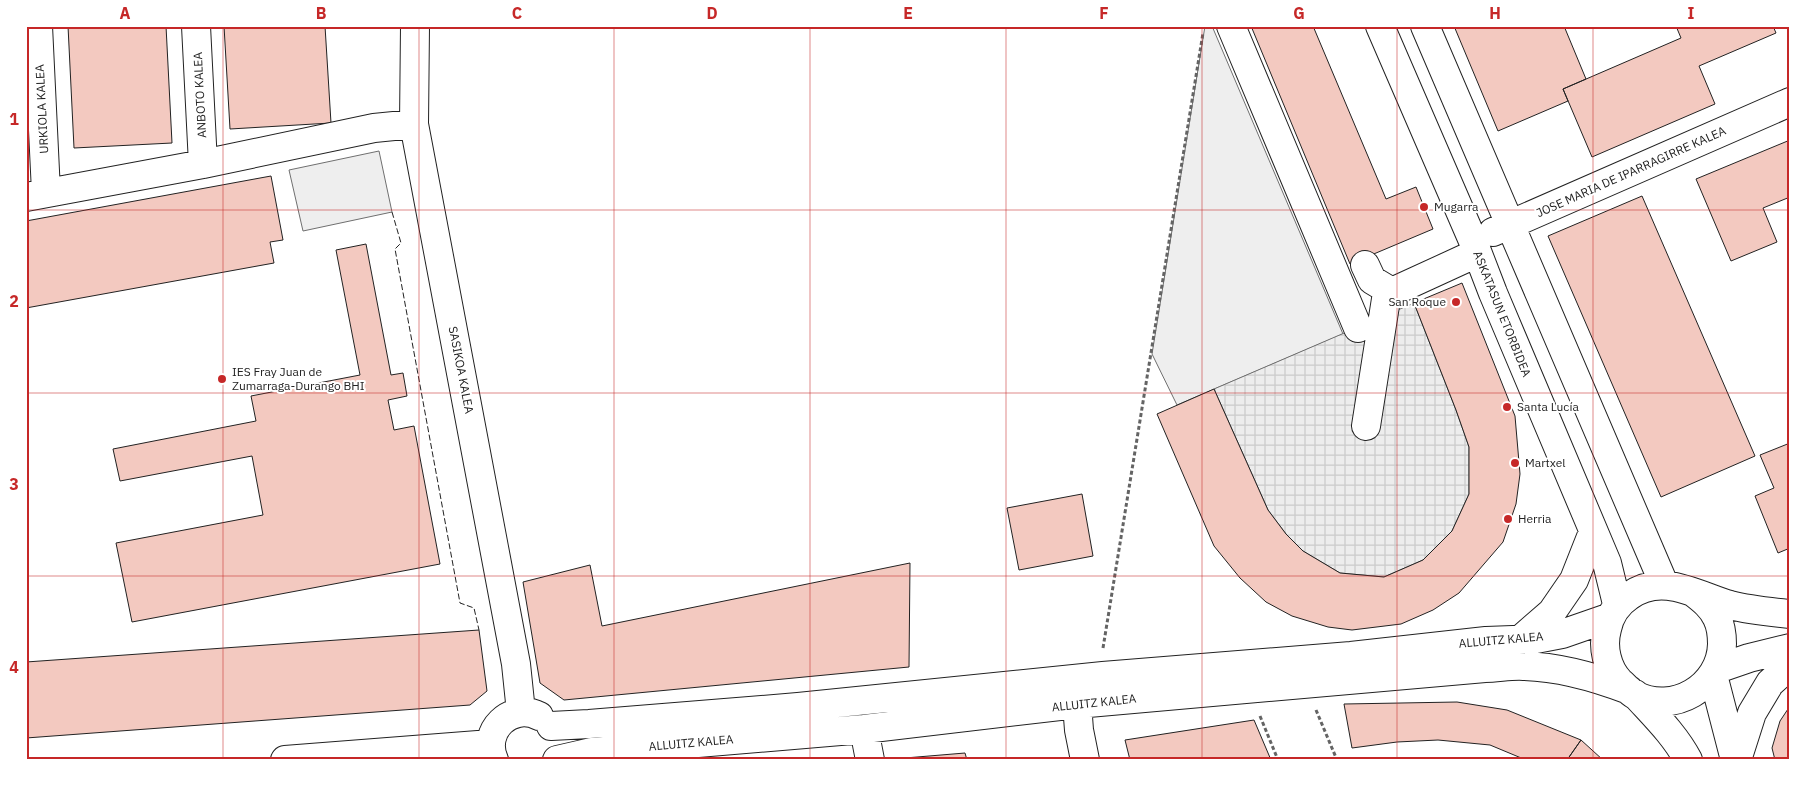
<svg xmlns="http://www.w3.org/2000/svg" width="1816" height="786" font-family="'IBM Plex Sans',sans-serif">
	<defs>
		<pattern id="plaza-grid" width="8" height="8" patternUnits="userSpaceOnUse" patternTransform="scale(1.25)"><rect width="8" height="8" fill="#ededed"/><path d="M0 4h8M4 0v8" fill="none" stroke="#cbcbcb"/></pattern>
	</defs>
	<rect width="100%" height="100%" fill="#fff"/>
	<path fill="#eee" stroke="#6f6f6f" d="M1205,26H1212L1343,334L1177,405L1152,354Z
		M379,151L392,212L303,231L289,170Z"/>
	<path fill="url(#plaza-grid)" stroke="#6f6f6f" d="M1414,303L1456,410L1469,447V494L1452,531L1423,560L1384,577L1340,573L1303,551L1286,534L1268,510L1214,389Z"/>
	<path fill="#f3c9c0" stroke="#222" d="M68,26H166L172,143L74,148Z
		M224,26H325L331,123L230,129Z
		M1251,26H1313L1386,199L1416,187L1433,229L1350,264Z
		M1454,26H1564L1586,79L1563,89L1568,101L1498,131Z
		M1676,26H1773L1776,33L1699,66L1715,104L1592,157L1563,89L1681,38Z
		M1790,140V197L1763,208L1777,242L1731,261L1696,179Z
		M271,176L283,240L270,242L274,263L26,308V221Z
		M1642,196L1755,456L1661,497L1548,236Z
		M366,244L391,375L403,373L407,396L388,400L394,430L414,426L440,564L132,622L116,543L263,515L252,456L120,481L113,449L256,421L251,396L360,375L336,250Z
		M1462,283L1515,416L1520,474L1516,504L1503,542L1459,593L1433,610L1401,624L1352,630L1328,627L1292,616L1266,602L1240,578L1214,546L1157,414L1214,389L1268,510L1286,534L1303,551L1340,573L1384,577L1423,560L1452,531L1469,494V447L1456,410L1414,303Z
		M1790,443V548L1778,553L1755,496L1774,488L1760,455Z
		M1082,494L1093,556L1019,570L1007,508Z
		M910,563L909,667L564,700L540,683L523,582L590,565L602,626Z
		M479,630L487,691L470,705L26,738V662Z
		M1457,702L1507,710L1581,740L1567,760H1526L1490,745L1438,740L1397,742L1352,748L1344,704Z
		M1790,706V760H1775L1772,748L1780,721Z
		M1254,720L1271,760H1130L1125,740Z
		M1581,740L1603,760H1567Z
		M965,753L967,760L893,759Z"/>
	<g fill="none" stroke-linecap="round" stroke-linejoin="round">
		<g stroke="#222" stroke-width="30">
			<path id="minor" d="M38,26L46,192
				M196,26L203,164
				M415,26L414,124L516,664L521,712
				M1231,26L1358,328
				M1380,26L1473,241L1493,293L1607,563L1617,604
				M1425,26L1664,584
				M26,197L203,164L374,128L414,124
				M1493,232L1790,102
				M1365,265L1372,280L1392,292
				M1366,426L1386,299L1392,292L1477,253
				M1694,593C1703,600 1712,607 1717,618C1721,626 1722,635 1722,644C1721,687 1673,715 1635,695C1629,692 1625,686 1620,682C1607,669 1602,647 1607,629C1610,614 1617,604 1629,596C1662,572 1696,595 1730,605C1749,610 1770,612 1790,614
				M1521,639L1552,612L1574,580L1593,532
				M1717,669L1749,658L1790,648
				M1713,675L1735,760
				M1635,694C1654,715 1675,735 1688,760
				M1077,704L1079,730L1085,760
				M551,726L589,724L798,707L1103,676L1351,656L1486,641L1536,639L1562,634L1611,617
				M864,729L870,760
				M285,760L491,744
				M494,760C481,731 511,702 539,716
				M557,760L592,752L864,729L1077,704L1485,668C1498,668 1511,665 1524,666C1560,667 1595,677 1629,690
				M1737,760L1752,713L1770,683L1790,665"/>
		</g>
		<path stroke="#646464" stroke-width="3" stroke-dasharray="4 2.5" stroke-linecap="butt" d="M1103,648L1203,33
			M1316,710L1337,760
			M1260,716L1278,760
			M26,759L45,760"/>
		<use href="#minor" stroke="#fff" stroke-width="28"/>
		<path stroke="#222" stroke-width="1" stroke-dasharray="6 2.5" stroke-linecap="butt" d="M392,212L401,243L395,249L460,603L474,608L479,630"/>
	</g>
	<path fill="none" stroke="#c62828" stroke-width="1" stroke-opacity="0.55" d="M223,26V760M419,26V760M614,26V760M810,26V760M1006,26V760M1202,26V760M1397,26V760M1593,26V760M26,210H1790M26,393H1790M26,576H1790"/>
	<g fill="#c62828" stroke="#fff" stroke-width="2">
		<circle cx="1424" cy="207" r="5"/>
		<circle cx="1456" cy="302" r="5"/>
		<circle cx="222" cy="379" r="5"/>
		<circle cx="1507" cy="407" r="5"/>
		<circle cx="1515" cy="463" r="5"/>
		<circle cx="1508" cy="519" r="5"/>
	</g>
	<g text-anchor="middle" stroke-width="4" stroke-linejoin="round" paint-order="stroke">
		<g font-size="12" fill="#222" stroke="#fff">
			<text transform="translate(200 95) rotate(-93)" y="4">ANBOTO KALEA</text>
			<text transform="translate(42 109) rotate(-93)" y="4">URKIOLA KALEA</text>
			<text transform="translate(1631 172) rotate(-24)" y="4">JOSE MARIA DE IPARRAGIRRE KALEA</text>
			<text transform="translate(1502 314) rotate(68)" y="4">ASKATASUN ETORBIDEA</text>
			<text transform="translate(461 370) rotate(79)" y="4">SASIKOA KALEA</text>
			<text transform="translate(1501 640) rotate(-5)" y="4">ALLUITZ KALEA</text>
			<text transform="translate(1094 703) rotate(-6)" y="4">ALLUITZ KALEA</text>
			<text transform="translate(691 743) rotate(-5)" y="4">ALLUITZ KALEA</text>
		</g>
		<g font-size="12" fill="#222" stroke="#fff" text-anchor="start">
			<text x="1434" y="211">Mugarra</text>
			<text x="1446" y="306" text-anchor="end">San Roque</text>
			<text x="232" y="376">IES Fray Juan de<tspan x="232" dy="14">Zumarraga-Durango BHI</tspan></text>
			<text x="1517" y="411">Santa Lucía</text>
			<text x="1525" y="467">Martxel</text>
			<text x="1518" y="523">Herria</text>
		</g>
	</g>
	<rect width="1816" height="786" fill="none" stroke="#ffffff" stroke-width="55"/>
	<rect x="28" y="28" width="1760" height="730" fill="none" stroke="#c62828" stroke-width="2"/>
	<g font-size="16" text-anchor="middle" font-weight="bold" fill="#c62828">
		<text x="125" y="19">A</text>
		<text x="321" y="19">B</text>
		<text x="517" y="19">C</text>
		<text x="712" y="19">D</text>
		<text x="908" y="19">E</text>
		<text x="1104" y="19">F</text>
		<text x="1299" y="19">G</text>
		<text x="1495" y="19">H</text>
		<text x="1691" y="19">I</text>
		<text x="14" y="125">1</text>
		<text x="14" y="307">2</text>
		<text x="14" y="490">3</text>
		<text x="14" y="673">4</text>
	</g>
</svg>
